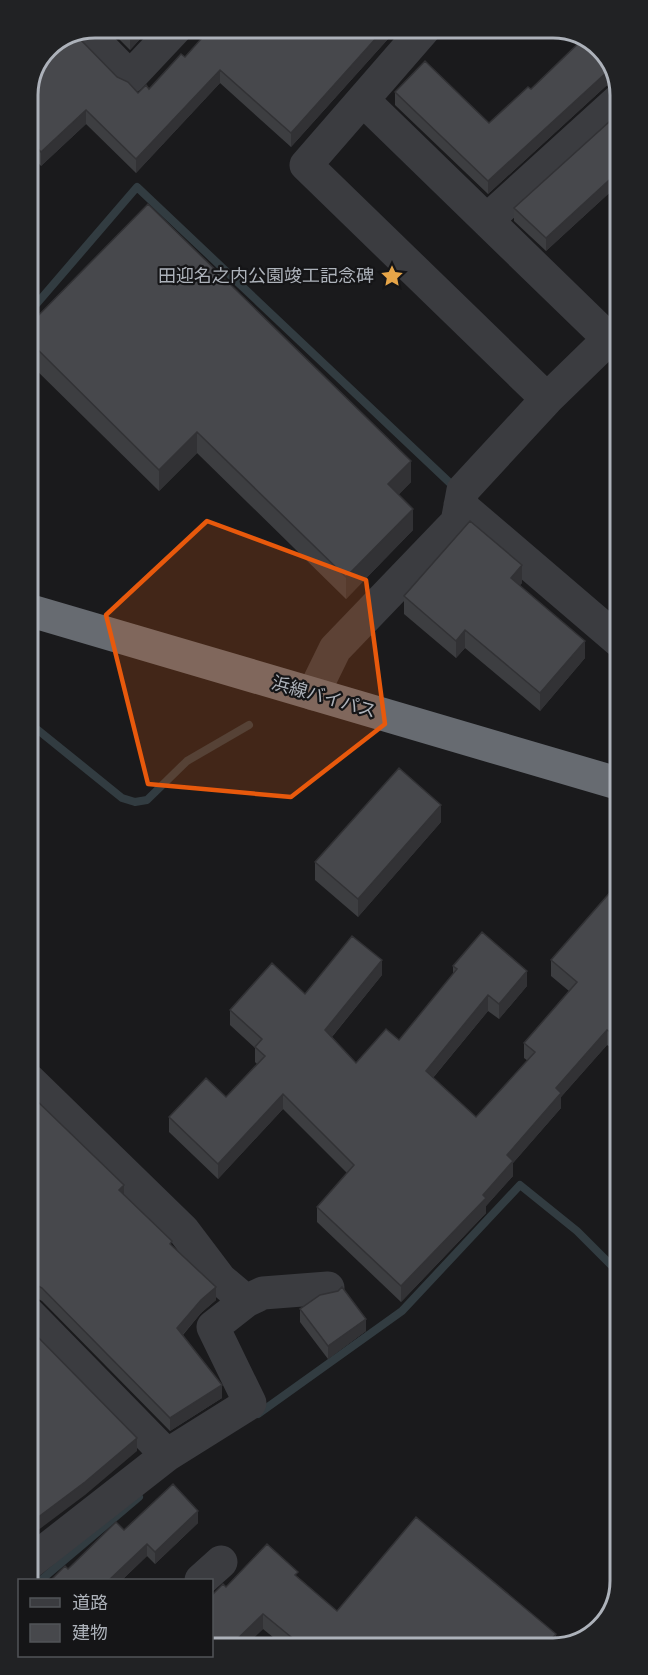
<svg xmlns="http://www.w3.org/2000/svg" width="648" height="1675" font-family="Manrope,'Noto Sans JP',sans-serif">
	<rect width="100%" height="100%" fill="#1a1a1c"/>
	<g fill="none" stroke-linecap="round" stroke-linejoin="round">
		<path stroke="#323c41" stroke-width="8" d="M27,315L137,187L450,483
			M28,722L122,798L135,802L147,800L187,761L249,725
			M258,1414L402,1311L520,1185L577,1231L621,1275
			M41,1580L139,1497"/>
		<path stroke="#3b3c40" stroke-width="33" d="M426,27L306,165L547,399
			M85,31L130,77L177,27
			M363,100L609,339
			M487,220L619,100
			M460,505L619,641
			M313,694L335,649L457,522L463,490L547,399L619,329
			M29,1080L183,1230L220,1279L246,1301
			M29,1314L167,1455
			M29,1563L167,1455L250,1403L213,1327L246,1301L263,1293L328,1288
			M201,1580L221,1562"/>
		<path stroke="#676b71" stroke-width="33" d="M28,610L620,784"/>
	</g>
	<path fill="#3d3e41" d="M107,27H151L130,50Z
		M388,27V39L291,147L220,83L136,173L86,124L41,166L27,151V91L117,77L138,93L149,89L185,57L213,34Z
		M595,41L619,77V82H616L606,86L488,194L395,105V92L489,123L531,89Z
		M619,113V184L546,251L514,221V208Z
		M27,327L411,482L398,495L413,530L346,599L197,453L159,491L28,362Z
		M619,362V390L614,385V368Z
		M522,583L519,586L585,658L540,711L465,648L456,658L404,614V596Z
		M441,822L358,917L315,880V862Z
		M620,881V1035L610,1047L607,1045L561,1097V1108L513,1163V1176L486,1206V1213L401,1302L317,1222V1207L347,1173L283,1109L218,1179L169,1132V1117L226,1097L257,1064L255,1062V1048L230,1025V1010L305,994L382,975L332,1037L356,1063L399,1040L453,974V966L527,986L499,1019L488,1011L433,1078L476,1117L528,1061L524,1058V1043L569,991L551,976V960Z
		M29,1106L124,1195L172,1247L216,1300L201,1313L183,1335L222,1398L170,1431L42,1301L33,1296H29Z
		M300,1309L366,1331L328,1359L300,1322Z
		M198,1523L155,1564L147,1556L121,1581H50L124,1530Z
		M298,1577L337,1611L556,1646L285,1647L263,1629L244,1647H212L226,1587Z"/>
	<path fill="#323235" d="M139,27H151L130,50V37Z
		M386,27H388V39L291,147V133Z
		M220,70V83L136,173V159Z
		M614,70L616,72V82L606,86L488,194V181L606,73Z
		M86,110V124L41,166V152Z
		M619,171V184L546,251V238Z
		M197,432V453L159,491V470Z
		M411,461V482L388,506V484Z
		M413,509V530L346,599V577Z
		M522,565V583L511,596V578Z
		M465,630V648L456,658V641Z
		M585,641V658L540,711V693Z
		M441,805V822L358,917V899Z
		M382,960V975L325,1045V1030Z
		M527,971V986L499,1019V1004Z
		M488,995V1011L426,1086V1071Z
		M620,1020V1035L610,1047V1032Z
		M607,1030V1045L561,1097V1108L513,1163V1176L486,1206V1213L401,1302V1286L483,1195L507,1155L556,1088Z
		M283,1094V1109L218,1179V1164Z
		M124,1185V1198L119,1190Z
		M216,1287V1300L201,1313L177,1341V1328L201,1300Z
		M366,1319V1331L328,1359V1346Z
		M222,1385V1398L170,1431V1418Z
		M137,1438V1451L85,1495L29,1537V1524Z
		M198,1511V1523L155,1564V1552Z
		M147,1544V1556L121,1581H108Z
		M263,1614V1629L244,1647H229Z
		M556,1634V1646H546Z"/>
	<path fill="#47484c" stroke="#323235" stroke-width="1.5" d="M120,27H139L130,37Z
		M219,27H386L291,133L220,70L136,159L86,110L41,152L27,138V91L47,47L76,35L117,77L128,82L138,93L146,85L149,89L181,54L185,57L209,30L213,34Z
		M585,37L595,41L614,70L606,73L488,181L395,92L425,61L489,123L528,87L531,89Z
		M619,113V171L546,238L514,208Z
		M148,204L411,461L388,484L413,509L346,577L197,432L159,470L28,340L27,327Z
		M619,362V373L614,368Z
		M470,521L522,565L511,578L585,641L540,693L465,630L456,641L404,596Z
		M399,768L441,805L358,899L315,862Z
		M620,881V1020L610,1032L607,1030L556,1088L561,1093L507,1155L513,1161L483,1195L486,1198L401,1286L317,1207L354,1165L283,1094L218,1164L169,1117L206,1078L226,1097L265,1056L255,1047L262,1039L230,1010L272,963L305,994L352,936L382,960L325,1030L356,1063L386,1029L399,1040L457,969L453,966L482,932L527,971L499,1004L488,995L426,1071L476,1117L535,1052L524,1043L577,982L551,960Z
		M36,1100L124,1185L119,1190L172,1241L170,1244L216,1287L201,1300L177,1328L222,1385L170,1418L42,1288L33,1283H29V1106Z
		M342,1287L366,1319L328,1346L300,1309L320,1295L338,1291Z
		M29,1328L137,1438L85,1482L29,1524Z
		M173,1484L198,1511L155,1552L147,1544L108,1581H50L65,1566L68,1569L116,1522L124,1530Z
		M416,1517L556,1634L546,1646H429L427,1645L426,1646L291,1647L296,1641L263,1614L229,1647H212V1595L223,1584L226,1587L267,1544L298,1572L295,1575L337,1611Z"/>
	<path fill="#e8590c" fill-opacity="0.2" stroke="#e8590c" stroke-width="4.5" stroke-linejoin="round" d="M207,521L366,580L385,724L291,797L148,784L106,615Z"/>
	<defs>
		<g id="sight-bare" transform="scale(1.8)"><path d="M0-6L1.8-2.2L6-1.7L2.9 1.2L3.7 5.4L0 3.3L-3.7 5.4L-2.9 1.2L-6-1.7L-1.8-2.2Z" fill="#e6a548" stroke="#151517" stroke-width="2.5" paint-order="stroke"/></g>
	</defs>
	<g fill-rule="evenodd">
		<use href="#sight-bare" x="392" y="276"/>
	</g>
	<g text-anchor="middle" stroke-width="4.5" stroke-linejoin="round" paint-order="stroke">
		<g font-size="18" fill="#adb2ba" stroke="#151517" text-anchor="end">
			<text x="374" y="282">田迎名之内公園竣工記念碑</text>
		</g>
		<g font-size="18" fill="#adb2ba" stroke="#151517">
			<text transform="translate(324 697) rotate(16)" y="6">浜線バイパス</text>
		</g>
	</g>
	<path d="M0 0H648V1675H0ZM95 38H553A57 57 0 0 1 610 95V1581A57 57 0 0 1 553 1638H95A57 57 0 0 1 38 1581V95A57 57 0 0 1 95 38Z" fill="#212224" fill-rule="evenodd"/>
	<path fill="none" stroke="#adb2ba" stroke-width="3" d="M95 38H553A57 57 0 0 1 610 95V1581A57 57 0 0 1 553 1638H95A57 57 0 0 1 38 1581V95A57 57 0 0 1 95 38Z"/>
	<rect x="18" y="1579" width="195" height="78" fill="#151517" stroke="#525458" stroke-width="1.5"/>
	<rect x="30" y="1598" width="30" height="9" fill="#3b3c40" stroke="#525458" stroke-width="1.5"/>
	<text x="72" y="1609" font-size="18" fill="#adb2ba">道路</text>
	<rect x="30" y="1624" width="30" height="18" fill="#47484c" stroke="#525458" stroke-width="1.5"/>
	<text x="72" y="1639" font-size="18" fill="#adb2ba">建物</text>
</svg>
